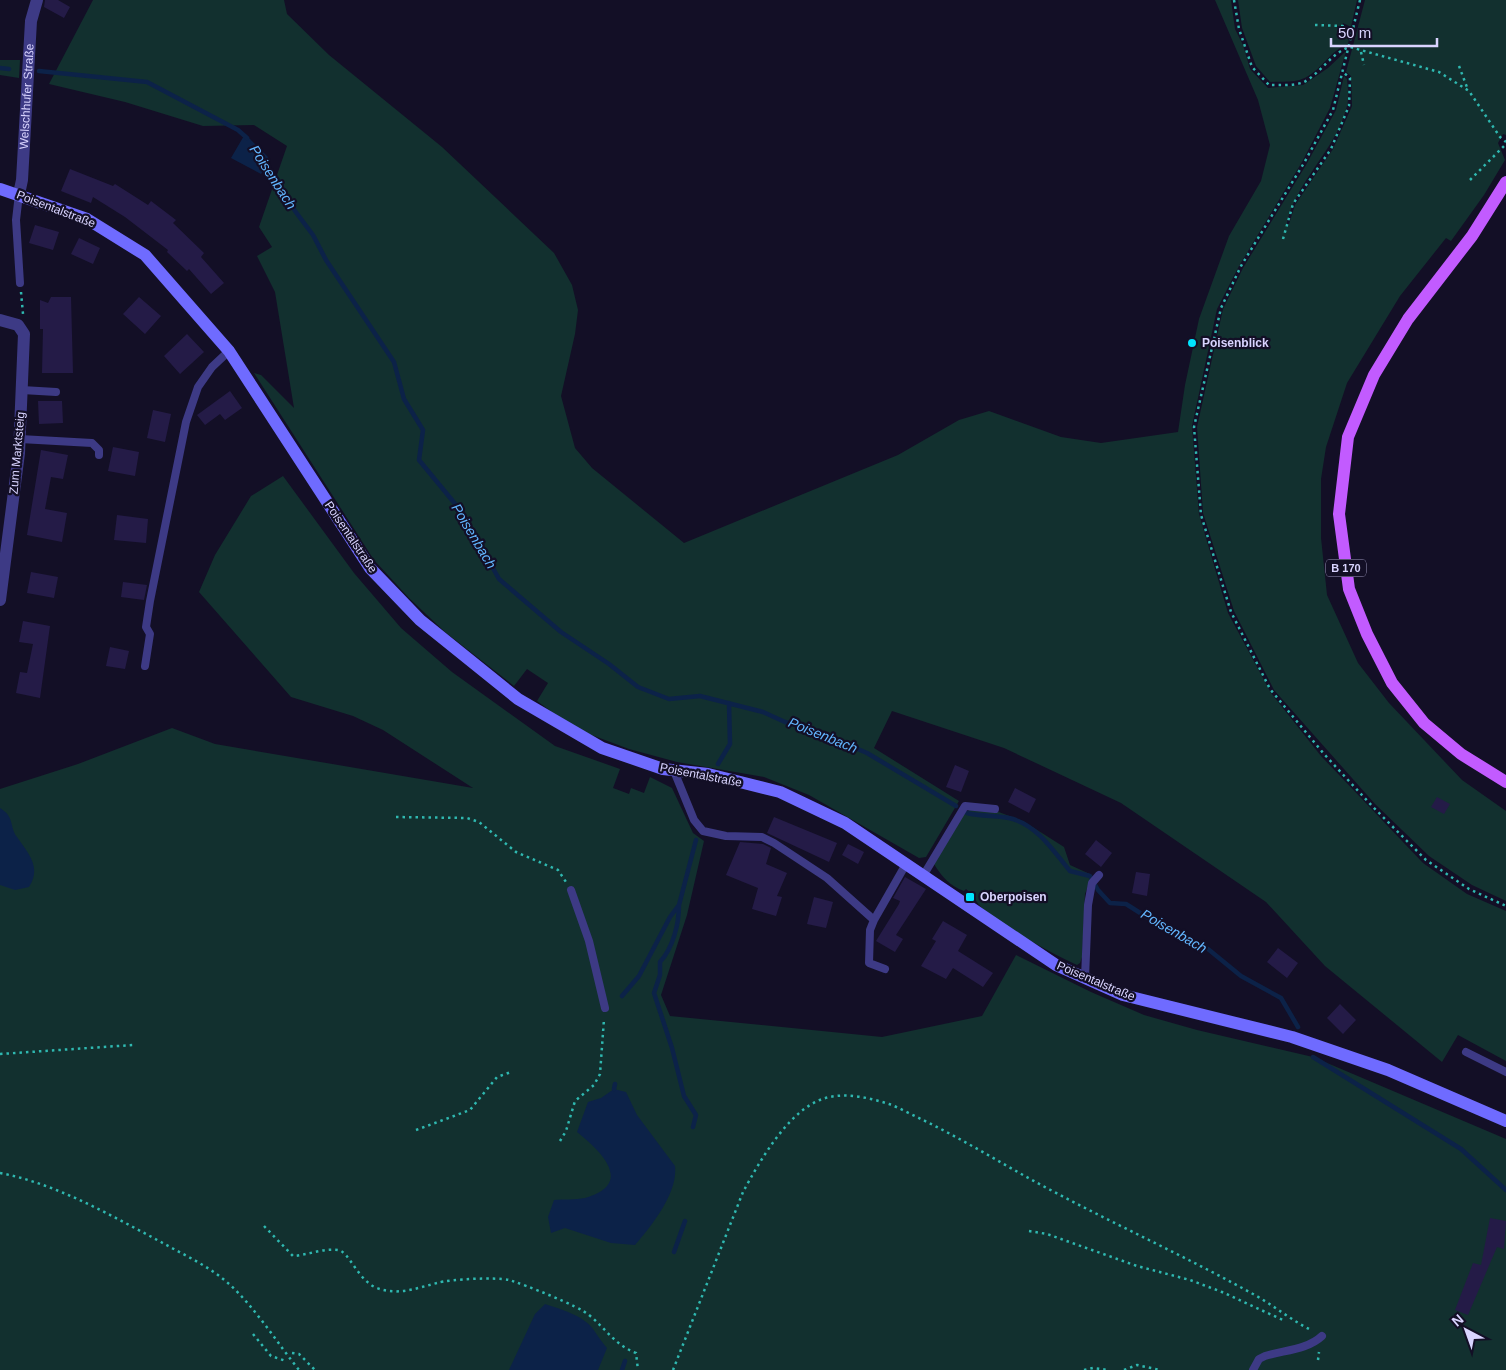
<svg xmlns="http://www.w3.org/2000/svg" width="1506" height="1370" font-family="Arial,sans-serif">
	<rect width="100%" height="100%" fill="#130f26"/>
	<path fill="#12302f" d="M93,0H284L287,14L329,55L442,147L554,253L572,285L578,310L575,334L561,396L575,448L592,468L684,543L898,455L959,420L989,411L1061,437L1101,443L1178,432L1185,385L1199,319L1229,236L1261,181L1270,145L1258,100L1215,0H1231L1235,29L1243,45L1250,69L1268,88L1303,85L1328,68L1346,51L1330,108L1302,162L1239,266L1217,309L1192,426L1199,514L1228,613L1271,693L1321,756L1423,863L1467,894L1506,911V1061L1458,1035L1442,1062L1325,966L1266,902L1121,803L1004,748L892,711L874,748L959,801L926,857L919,858L809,795L764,777L677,762L629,749L589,734L552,712L537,701L548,683L527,669L514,686L445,632L409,598L374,560L254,373L261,375L294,408L275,292L257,256L272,247L259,227L287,146L254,125L203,126L125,102L49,84Z
		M1238,0H1357L1351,27L1343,23L1342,29L1350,34L1348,44C1330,50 1320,73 1302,79C1293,83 1280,81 1270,82L1256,66L1242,28Z
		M1365,0H1506V135L1503,134L1498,143L1505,160L1484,195L1451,241L1446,238L1400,296L1347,383L1326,447L1321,479V538L1327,595L1358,663L1389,703L1462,780L1506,811V901L1472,885L1429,856L1375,804L1274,690L1234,611L1203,513L1197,427L1223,309L1243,268L1306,165L1336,110L1344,76L1347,79C1348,88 1349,98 1347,106C1336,151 1294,182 1286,227L1289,224L1295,205L1333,149L1352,106L1351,76L1346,72Z
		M0,60H20L19,78L0,75Z
		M283,476L354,573L401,628L452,672L555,746L620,769L613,788L629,794L631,788L644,793L650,777L672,788L693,833L704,841L687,915L661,995L670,1016L882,1037L982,1016L1016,955L1091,992L1144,1015L1197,1030L1313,1057L1506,1139V1370H0V789L78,764L172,728L215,744L473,788L383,730L353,716L291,697L199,592L215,555L251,496Z
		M970,809L996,811L1023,821L1064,847L1070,865L1092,875L1085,894L1082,957L1080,963L1077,965C1048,952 1004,927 981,907C975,901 973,894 966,889L964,891C950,886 942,877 934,864L962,813L966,814Z"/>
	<path fill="#0c2248" d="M245,134L268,157L269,161L261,174L231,158Z
		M0,808C15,817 9,826 17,837C28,853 42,867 29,887L15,890L0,885Z
		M614,1089L626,1092L637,1115L675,1166C678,1193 652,1225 635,1245L611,1243L565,1228L551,1233L548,1217L554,1200C564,1199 575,1200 585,1198C635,1184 601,1151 577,1132L588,1102L601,1098Z
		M545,1304C560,1309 583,1315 593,1329C598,1336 601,1341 607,1348L598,1370H509L535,1314Z"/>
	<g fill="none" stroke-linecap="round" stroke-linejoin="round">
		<path stroke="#0c2248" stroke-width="4.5" d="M0,68L9,69
			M39,71L147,82L238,130L247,138
			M262,164L280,184L295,211L313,235L326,260L394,362L404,399L423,430L419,460L461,511L499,579L561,632L609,664L638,687L669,699L700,696L763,712L785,722L814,730L867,753L956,806
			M718,764L730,744L729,703
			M967,813C982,817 999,815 1013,819C1039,827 1054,852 1070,871L1090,876L1098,890L1110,903L1126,904L1164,928L1208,949L1241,976L1281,998L1298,1027
			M679,905C679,924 673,948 660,962V975L654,993L672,1048L684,1096L696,1115L693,1127
			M622,996L639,976L670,917L679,905L696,840
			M1313,1057L1461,1149L1506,1190
			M614,1089L615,1084
			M674,1252L685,1221
			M622,1370L625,1361"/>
	</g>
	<path fill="#241b47" d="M45,0H58L70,7L64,18L44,7Z
		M70,169L113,186L115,184L148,205L151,201L176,220L173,223L204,253L201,257L224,283L211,294L189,269L187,271L167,252L168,250L125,217L93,197L91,203L61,191Z
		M35,225L59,232L53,250L29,243Z
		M79,238L100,248L93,264L71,254Z
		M51,297H71L73,373H42L43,329H40V300L48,303Z
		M139,297L161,316L145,334L123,314Z
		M187,334L204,352L180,374L164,356Z
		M230,391L242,408L225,420L220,414L205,425L197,415Z
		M38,401H62L63,423L39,424Z
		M153,410L171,414L165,442L147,438Z
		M113,447L139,452L135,476L108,471Z
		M41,450L68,455L63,479L51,477L45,509L67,513L62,542L27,535Z
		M117,515L148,519L146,543L114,540Z
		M31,572L58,577L54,598L27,593Z
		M123,582L147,585L144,600L121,597Z
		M23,621L50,626L40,698L16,693L20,672L27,673L33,644L19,642Z
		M110,647L129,651L125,669L106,666Z
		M955,765L969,771L961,792L946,787Z
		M1015,788L1036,799L1029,813L1008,802Z
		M1437,797L1450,804L1444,814L1431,807Z
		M774,817L837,843L829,862L767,833Z
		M1096,840L1112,853L1101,867L1085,854Z
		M740,842L763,844L771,848L766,864L787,873L777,896L782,897L776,916L752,909L758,888L726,875Z
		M848,844L864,852L858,864L842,855Z
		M1136,872L1150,874L1147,896L1132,893Z
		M905,877L926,889L896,935L903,939L895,952L876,941L899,904L900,901L893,898Z
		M814,897L833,902L826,928L807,924Z
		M943,921L967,935L958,951L993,973L983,987L953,968L946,979L921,966L936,941L932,939Z
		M1278,948L1298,963L1287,978L1267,962Z
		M1340,1004L1356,1020L1343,1034L1327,1018Z
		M1490,1218L1506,1221L1504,1249L1497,1247L1468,1315L1455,1310L1473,1263L1481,1265Z"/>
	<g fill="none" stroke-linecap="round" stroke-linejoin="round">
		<path stroke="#2fb8b0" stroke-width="2.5" stroke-dasharray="2.5 4" stroke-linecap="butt" d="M1234,0L1239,29L1252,67L1269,85C1279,85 1295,86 1304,82C1321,73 1332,52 1350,47L1439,72L1469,91L1500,137L1506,142
			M1360,0L1333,110L1304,163L1241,266L1221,308L1194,427L1201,515L1231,612L1270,689L1324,754L1373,807L1426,860L1469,889L1506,906
			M1315,25L1343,26L1353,32
			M1361,52L1364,65
			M1459,66L1468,90
			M1470,180L1506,144
			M1283,239L1293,204L1331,149L1349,106L1350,78L1344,73
			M21,292L23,314
			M396,817L467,818L479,822L516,852L558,870L566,882
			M0,1054L133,1045
			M416,1130L470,1110L497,1077L511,1072
			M560,1141L566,1131L575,1101L594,1085L600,1074L604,1019
			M0,1173C57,1184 110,1215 161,1242C184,1255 209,1266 229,1284C254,1306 278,1344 299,1370
			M264,1226L293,1256C308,1255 323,1248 338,1250C349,1251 358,1281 377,1288C398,1296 417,1288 437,1283C450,1279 496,1277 509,1280C523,1284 579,1306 589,1315C606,1329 615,1345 636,1353L638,1370
			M1029,1231L1047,1234L1137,1266L1190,1280L1222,1292L1285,1321
			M253,1334L271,1356L286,1361
			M292,1353L299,1354L315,1370
			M1318,1360L1319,1352
			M673,1370L743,1192C760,1161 791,1104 830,1097C849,1093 870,1098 889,1104C900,1108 912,1115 923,1120C960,1138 996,1160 1032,1180C1105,1220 1181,1254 1253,1294C1273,1305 1291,1320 1311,1330
			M1084,1370L1093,1368L1108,1370
			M1124,1370L1137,1365L1160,1370"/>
		<path stroke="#3d3a85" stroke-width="8" d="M19,194L16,220L20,283
			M22,390L56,392
			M20,439L92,443L99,450V455
			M145,666L150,634L146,627L150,601L186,422L198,387L212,367L229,351
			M674,771L694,820L703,831L726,836L762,837L774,843L827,878L874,920L870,930L869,963L885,969
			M923,876L965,806L995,809
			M571,890L589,941L605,1008
			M874,920L906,864
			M1085,978L1088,905L1092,883L1099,875
			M1466,1052L1506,1072
			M1253,1370L1259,1359L1265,1356C1284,1350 1307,1350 1322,1336"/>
		<g stroke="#3d3a85" stroke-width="12">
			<path id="s1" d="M19,194L22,180L31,21L37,0"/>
			<path d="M0,320L18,325L24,334L19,453L0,600"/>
		</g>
		<path stroke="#6f6bff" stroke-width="12" d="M0,189L87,219L145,255L229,351L370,568L420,620L518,699L602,748L663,769L708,774L780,792L845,823L1056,965L1085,978L1123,995L1292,1037L1388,1070L1506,1121"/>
		<path stroke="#c25bff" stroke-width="12" d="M1506,182L1472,236L1408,319L1374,375L1348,437L1339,514L1349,589L1367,634L1392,683L1424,723L1461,754L1506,782"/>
	</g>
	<g fill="#00e5ff" stroke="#130f26" stroke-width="2">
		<circle cx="1192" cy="343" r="5"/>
		<rect x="965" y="892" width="10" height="10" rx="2.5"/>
	</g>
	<g text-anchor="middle" stroke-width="4.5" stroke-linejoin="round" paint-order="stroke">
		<rect fill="#130f26" stroke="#9e99be" stroke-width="1" x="1326" y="559.5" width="40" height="17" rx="4"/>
		<g font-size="11" font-weight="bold" fill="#d9d4ff">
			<text x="1346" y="572">B 170</text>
		</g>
		<g font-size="12" fill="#d9d4ff" stroke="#130f26">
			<text dy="4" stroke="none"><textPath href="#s1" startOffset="98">Welschhufer Straße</textPath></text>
			<text transform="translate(56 209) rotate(21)" y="4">Poisentalstraße</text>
			<text transform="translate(17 453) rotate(-85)" y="4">Zum Marktsteig</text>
			<text transform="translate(351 537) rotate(56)" y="4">Poisentalstraße</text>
			<text transform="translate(701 775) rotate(11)" y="4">Poisentalstraße</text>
			<text transform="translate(1096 981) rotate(23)" y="4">Poisentalstraße</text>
		</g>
		<g font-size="12" font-weight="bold" fill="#d9d4ff" stroke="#130f26" text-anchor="start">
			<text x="1202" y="347">Poisenblick</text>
			<text x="980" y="901">Oberpoisen</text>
		</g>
		<g font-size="14" font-style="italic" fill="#62b6ff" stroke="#130f26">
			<text transform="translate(273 177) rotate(57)" y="5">Poisenbach</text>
			<text transform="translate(474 536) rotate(59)" y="5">Poisenbach</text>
			<text transform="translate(823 735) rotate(22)" y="5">Poisenbach</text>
			<text transform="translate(1174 931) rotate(30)" y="5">Poisenbach</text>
		</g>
	</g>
	<g transform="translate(1466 1330) rotate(319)" stroke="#130f26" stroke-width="4" paint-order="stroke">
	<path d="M0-4L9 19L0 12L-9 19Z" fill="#d9d4ff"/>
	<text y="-8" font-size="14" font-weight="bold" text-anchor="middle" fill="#d9d4ff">N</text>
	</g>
	<path d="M1331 38v8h106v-8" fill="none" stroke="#d9d4ff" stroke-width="2.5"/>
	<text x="1338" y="38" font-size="15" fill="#d9d4ff" stroke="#130f26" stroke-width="4" paint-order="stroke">50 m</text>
</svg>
